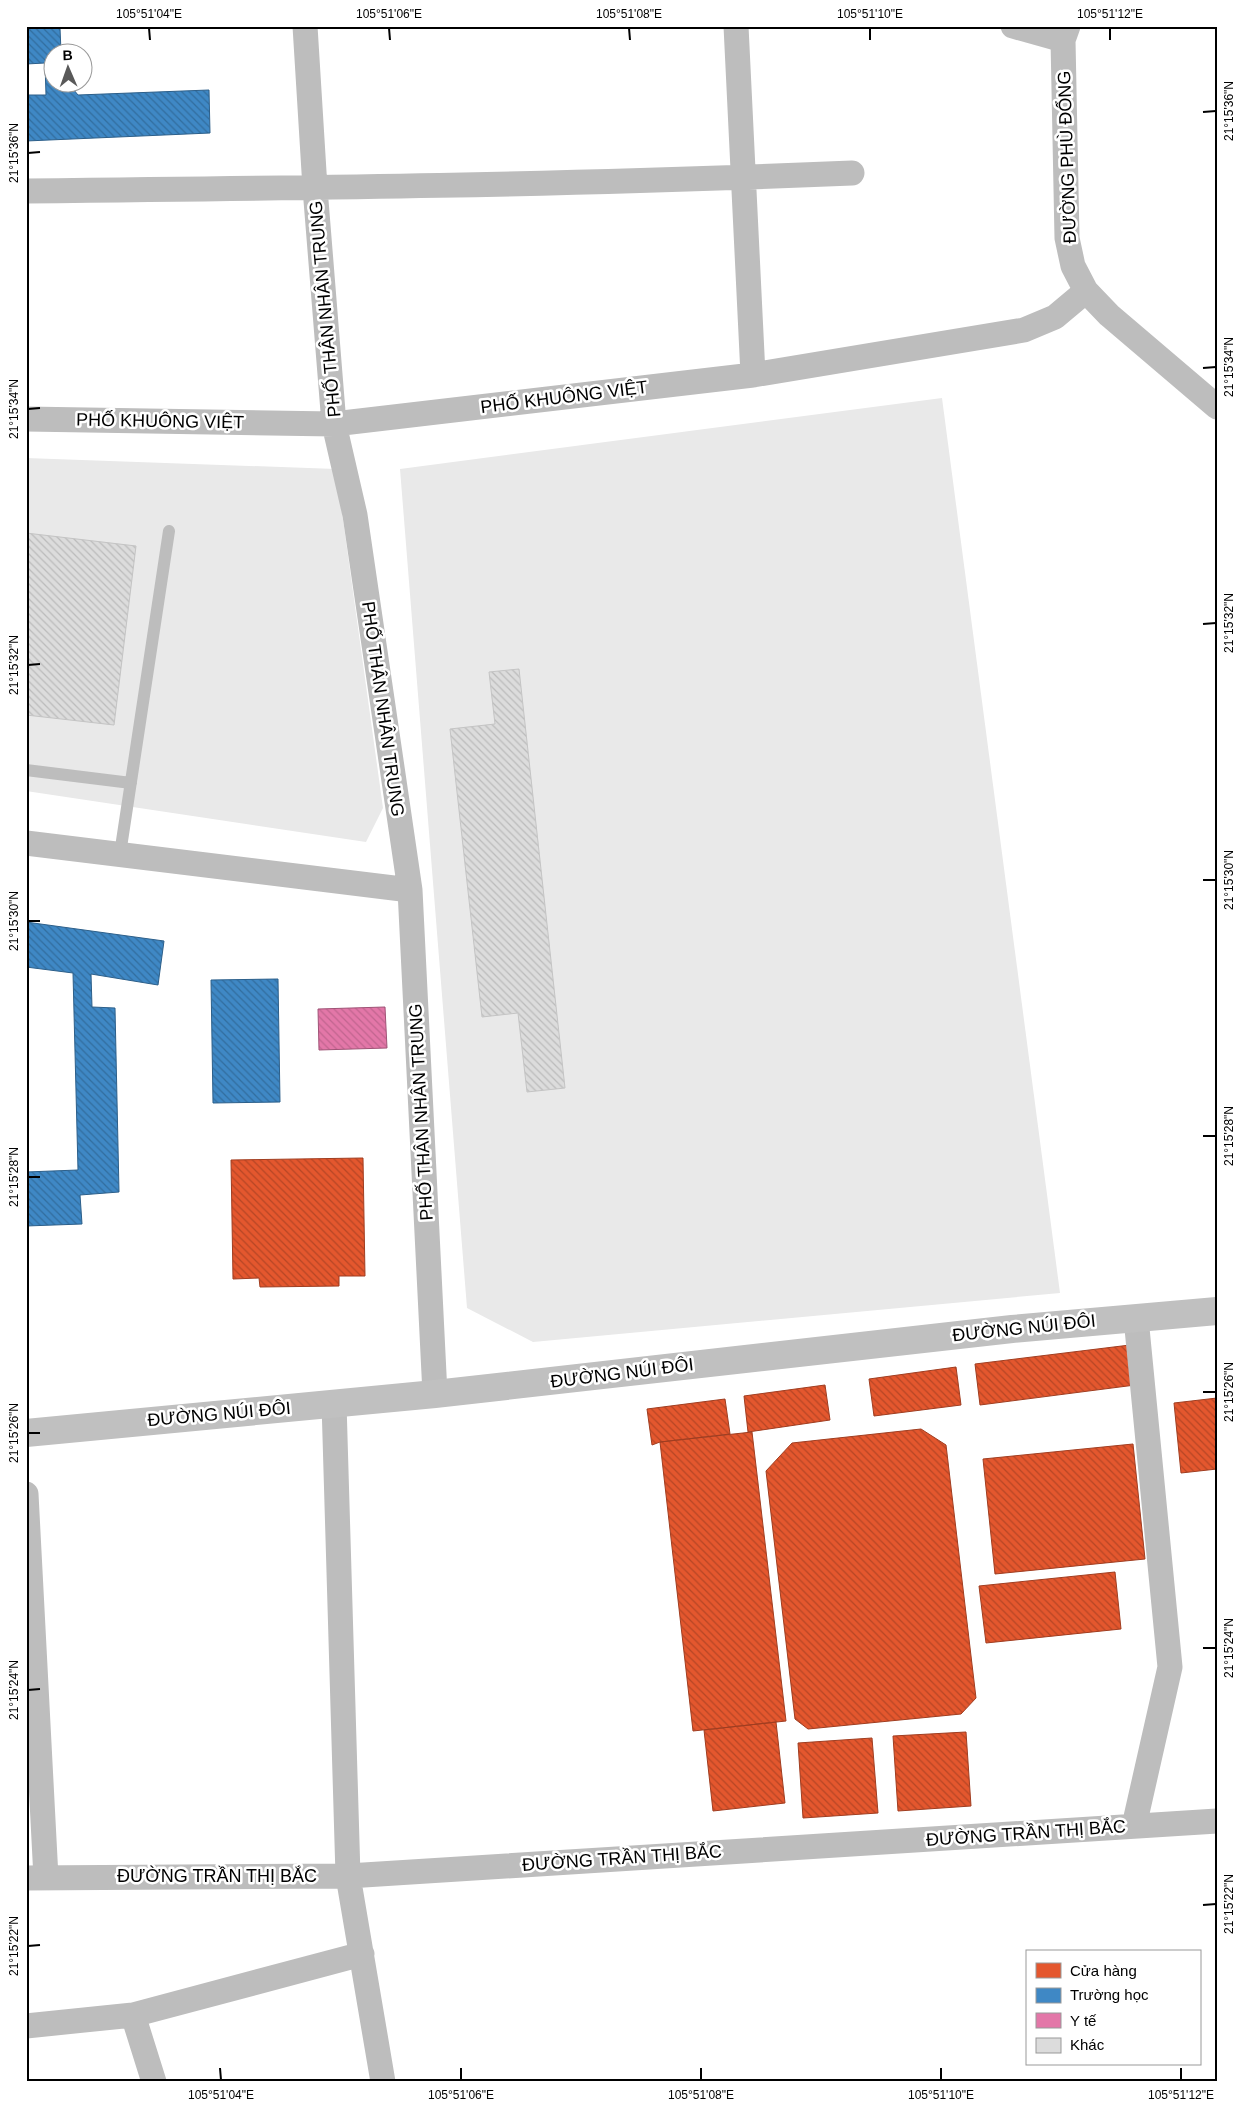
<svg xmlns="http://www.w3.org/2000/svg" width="1243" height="2108" font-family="Helvetica,sans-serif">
	<defs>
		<pattern id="shops-back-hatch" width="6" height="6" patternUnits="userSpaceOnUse" patternTransform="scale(1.25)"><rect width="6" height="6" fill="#e4572e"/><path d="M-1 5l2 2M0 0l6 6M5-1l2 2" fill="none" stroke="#b64625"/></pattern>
		<pattern id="schools-back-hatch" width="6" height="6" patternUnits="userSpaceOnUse" patternTransform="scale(1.25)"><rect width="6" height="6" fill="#3f88c5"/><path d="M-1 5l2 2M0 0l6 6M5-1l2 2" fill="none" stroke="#326d9e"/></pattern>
		<pattern id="health-back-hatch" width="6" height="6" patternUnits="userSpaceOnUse" patternTransform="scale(1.25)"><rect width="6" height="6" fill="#e377a8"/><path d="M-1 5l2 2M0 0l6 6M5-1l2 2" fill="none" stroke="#c1658f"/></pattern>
		<pattern id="building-back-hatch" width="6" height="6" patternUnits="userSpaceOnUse" patternTransform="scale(1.25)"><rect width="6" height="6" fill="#dcdcdc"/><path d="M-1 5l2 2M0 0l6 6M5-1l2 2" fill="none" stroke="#bbb"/></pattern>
	</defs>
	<rect width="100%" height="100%" fill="#fff"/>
	<path fill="#e9e9e9" d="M942,398L1060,1293L533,1342L467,1308L400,469Z
		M26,458L336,469L383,808L366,842L26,791Z"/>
	<path fill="url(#shops-back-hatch)" stroke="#a03d20" d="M363,1158L365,1276H339V1286L260,1287L259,1278L233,1279L231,1160Z
		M1138,1344L1143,1384L980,1405L975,1364Z
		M956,1367L961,1405L874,1416L869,1379Z
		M825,1385L830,1420L748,1432L744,1396Z
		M1217,1398V1469L1181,1473L1174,1403Z
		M725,1399L730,1434L660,1442L652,1445L647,1409Z
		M921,1429L946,1445L976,1698L961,1714L808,1729L795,1719L766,1471L792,1443Z
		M752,1432L786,1721L693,1731L660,1442Z
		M1133,1444L1145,1559L995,1574L983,1459Z
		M1115,1572L1121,1629L986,1643L979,1586Z
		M776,1722L785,1803L713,1811L704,1730Z
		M966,1732L971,1806L898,1811L893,1736Z
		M872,1738L878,1813L803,1818L798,1743Z"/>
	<path fill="url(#schools-back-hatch)" stroke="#2c5f8a" d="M26,26H69L60,28L61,52H52V82L69,84L78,95L209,90L210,133L26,141V95H46L45,63L26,64Z
		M26,922L164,941L158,985L91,974L92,1007L115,1008L119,1192L80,1195L82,1224L26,1226V1172L78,1170L73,973L26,967Z
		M278,979L280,1102L213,1103L211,980Z"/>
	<path fill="url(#health-back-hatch)" stroke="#9f5376" d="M385,1007L387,1048L319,1050L318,1009Z"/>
	<path fill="url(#building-back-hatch)" stroke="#c4c4c4" d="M26,533L136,546L114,725L26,715Z
		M519,669L565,1088L527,1092L518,1013L482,1017L450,729L495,724L489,672Z"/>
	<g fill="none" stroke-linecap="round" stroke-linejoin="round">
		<path stroke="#bdbdbd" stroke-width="12" d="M26,770L131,783
			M120,854L169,531"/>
		<path stroke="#bdbdbd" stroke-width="25" d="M305,26L315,188L334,424L355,515L410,890L435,1394
			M736,26L753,375
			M1013,26L1063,40
			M1068,26L1063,40L1067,238L1073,266L1086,291L1109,315L1217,407
			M26,191C302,188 577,185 852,173
			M26,419L334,424L753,375L1024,330L1055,317L1086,291
			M26,843L410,890
			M334,1403L348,1876L383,2082
			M26,1494L46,1878
			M1134,1826L1170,1667L1136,1318
			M26,1878L348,1876L1217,1821
			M133,2015L154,2082
			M26,2026L133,2015L362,1954"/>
		<path stroke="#c0c0c0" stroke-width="28" d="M26,1433L435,1394L1012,1329L1217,1311"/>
	</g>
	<path fill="none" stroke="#000" stroke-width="2" d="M149,28L150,40M389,28L390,40M629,28L630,40M870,28V40M1110,28V40M1203,112L1216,111M28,153L40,152M1203,368L1216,367M28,409L40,408M1203,624L1216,623M28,665L40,664M1203,880H1216M28,921H40M1203,1136H1216M28,1177H40M1203,1392H1216M28,1433H40M1203,1648H1216M28,1690L40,1689M1203,1905L1216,1904M28,1946L40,1945M220,2068L221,2080M461,2068V2080M701,2068V2080M941,2068V2080M1181,2068V2080"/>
	<g text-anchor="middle" stroke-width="5" stroke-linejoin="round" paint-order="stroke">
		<g font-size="18" fill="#000" stroke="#fff">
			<text transform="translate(1067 157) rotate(-92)" y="6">ĐƯỜNG PHÙ ĐỔNG</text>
			<text transform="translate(325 309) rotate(-95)" y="6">PHỐ THÂN NHÂN TRUNG</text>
			<text transform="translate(564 397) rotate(-7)" y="6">PHỐ KHUÔNG VIỆT</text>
			<text transform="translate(160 421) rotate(1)" y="6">PHỐ KHUÔNG VIỆT</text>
			<text transform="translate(383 709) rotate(82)" y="6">PHỐ THÂN NHÂN TRUNG</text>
			<text transform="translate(421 1112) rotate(-93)" y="6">PHỐ THÂN NHÂN TRUNG</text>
			<text transform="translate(1024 1328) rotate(-6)" y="6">ĐƯỜNG NÚI ĐÔI</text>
			<text transform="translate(622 1373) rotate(-7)" y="6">ĐƯỜNG NÚI ĐÔI</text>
			<text transform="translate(219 1414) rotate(-5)" y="6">ĐƯỜNG NÚI ĐÔI</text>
			<text transform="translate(1026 1833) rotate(-4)" y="6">ĐƯỜNG TRẦN THỊ BẮC</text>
			<text transform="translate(622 1858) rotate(-4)" y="6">ĐƯỜNG TRẦN THỊ BẮC</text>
			<text x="217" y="1882">ĐƯỜNG TRẦN THỊ BẮC</text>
		</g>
	</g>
	<rect width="1243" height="2108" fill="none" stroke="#ffffff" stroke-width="55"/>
	<rect x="1026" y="1950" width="175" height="115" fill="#ffffff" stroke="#999999"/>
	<rect x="1036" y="1963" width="25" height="15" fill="#e4572e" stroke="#999999"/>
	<text x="1070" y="1976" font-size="15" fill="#000000">Cửa hàng</text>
	<rect x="1036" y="1988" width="25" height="15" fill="#3f88c5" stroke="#999999"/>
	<text x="1070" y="2000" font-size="15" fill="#000000">Trường học</text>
	<rect x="1036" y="2013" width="25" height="15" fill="#e377a8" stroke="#999999"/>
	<text x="1070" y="2026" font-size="15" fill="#000000">Y tế</text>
	<rect x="1036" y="2038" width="25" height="15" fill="#dcdcdc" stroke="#999999"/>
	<text x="1070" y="2050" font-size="15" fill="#000000">Khác</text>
	<g transform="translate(68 68) rotate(358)"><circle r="24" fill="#ffffff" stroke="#999999"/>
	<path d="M0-4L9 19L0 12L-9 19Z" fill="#595959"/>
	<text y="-8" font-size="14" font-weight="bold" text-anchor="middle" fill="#000000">B</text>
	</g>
	<rect x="28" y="28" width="1188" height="2052" fill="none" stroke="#000" stroke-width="2"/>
	<g font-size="12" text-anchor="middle" fill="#000">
		<text x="149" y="18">105°51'04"E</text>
		<text x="389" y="18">105°51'06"E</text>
		<text x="629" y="18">105°51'08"E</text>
		<text x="870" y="18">105°51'10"E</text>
		<text x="1110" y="18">105°51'12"E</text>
		<text transform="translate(1229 111) rotate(-90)" y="4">21°15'36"N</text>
		<text transform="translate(14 153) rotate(-90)" y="4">21°15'36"N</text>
		<text transform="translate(1229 367) rotate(-90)" y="4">21°15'34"N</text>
		<text transform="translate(14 409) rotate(-90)" y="4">21°15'34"N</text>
		<text transform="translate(1229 623) rotate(-90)" y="4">21°15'32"N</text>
		<text transform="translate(14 665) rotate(-90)" y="4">21°15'32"N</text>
		<text transform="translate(1229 880) rotate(-90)" y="4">21°15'30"N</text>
		<text transform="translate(14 921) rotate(-90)" y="4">21°15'30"N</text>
		<text transform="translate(1229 1136) rotate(-90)" y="4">21°15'28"N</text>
		<text transform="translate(14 1177) rotate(-90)" y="4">21°15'28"N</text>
		<text transform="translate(1229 1392) rotate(-90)" y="4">21°15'26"N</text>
		<text transform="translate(14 1433) rotate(-90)" y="4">21°15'26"N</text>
		<text transform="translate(1229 1648) rotate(-90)" y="4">21°15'24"N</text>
		<text transform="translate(14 1690) rotate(-90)" y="4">21°15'24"N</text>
		<text transform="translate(1229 1904) rotate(-90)" y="4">21°15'22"N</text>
		<text transform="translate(14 1946) rotate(-90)" y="4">21°15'22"N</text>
		<text x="221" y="2099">105°51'04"E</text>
		<text x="461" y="2099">105°51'06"E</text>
		<text x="701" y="2099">105°51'08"E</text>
		<text x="941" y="2099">105°51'10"E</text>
		<text x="1181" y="2099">105°51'12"E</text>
	</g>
</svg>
